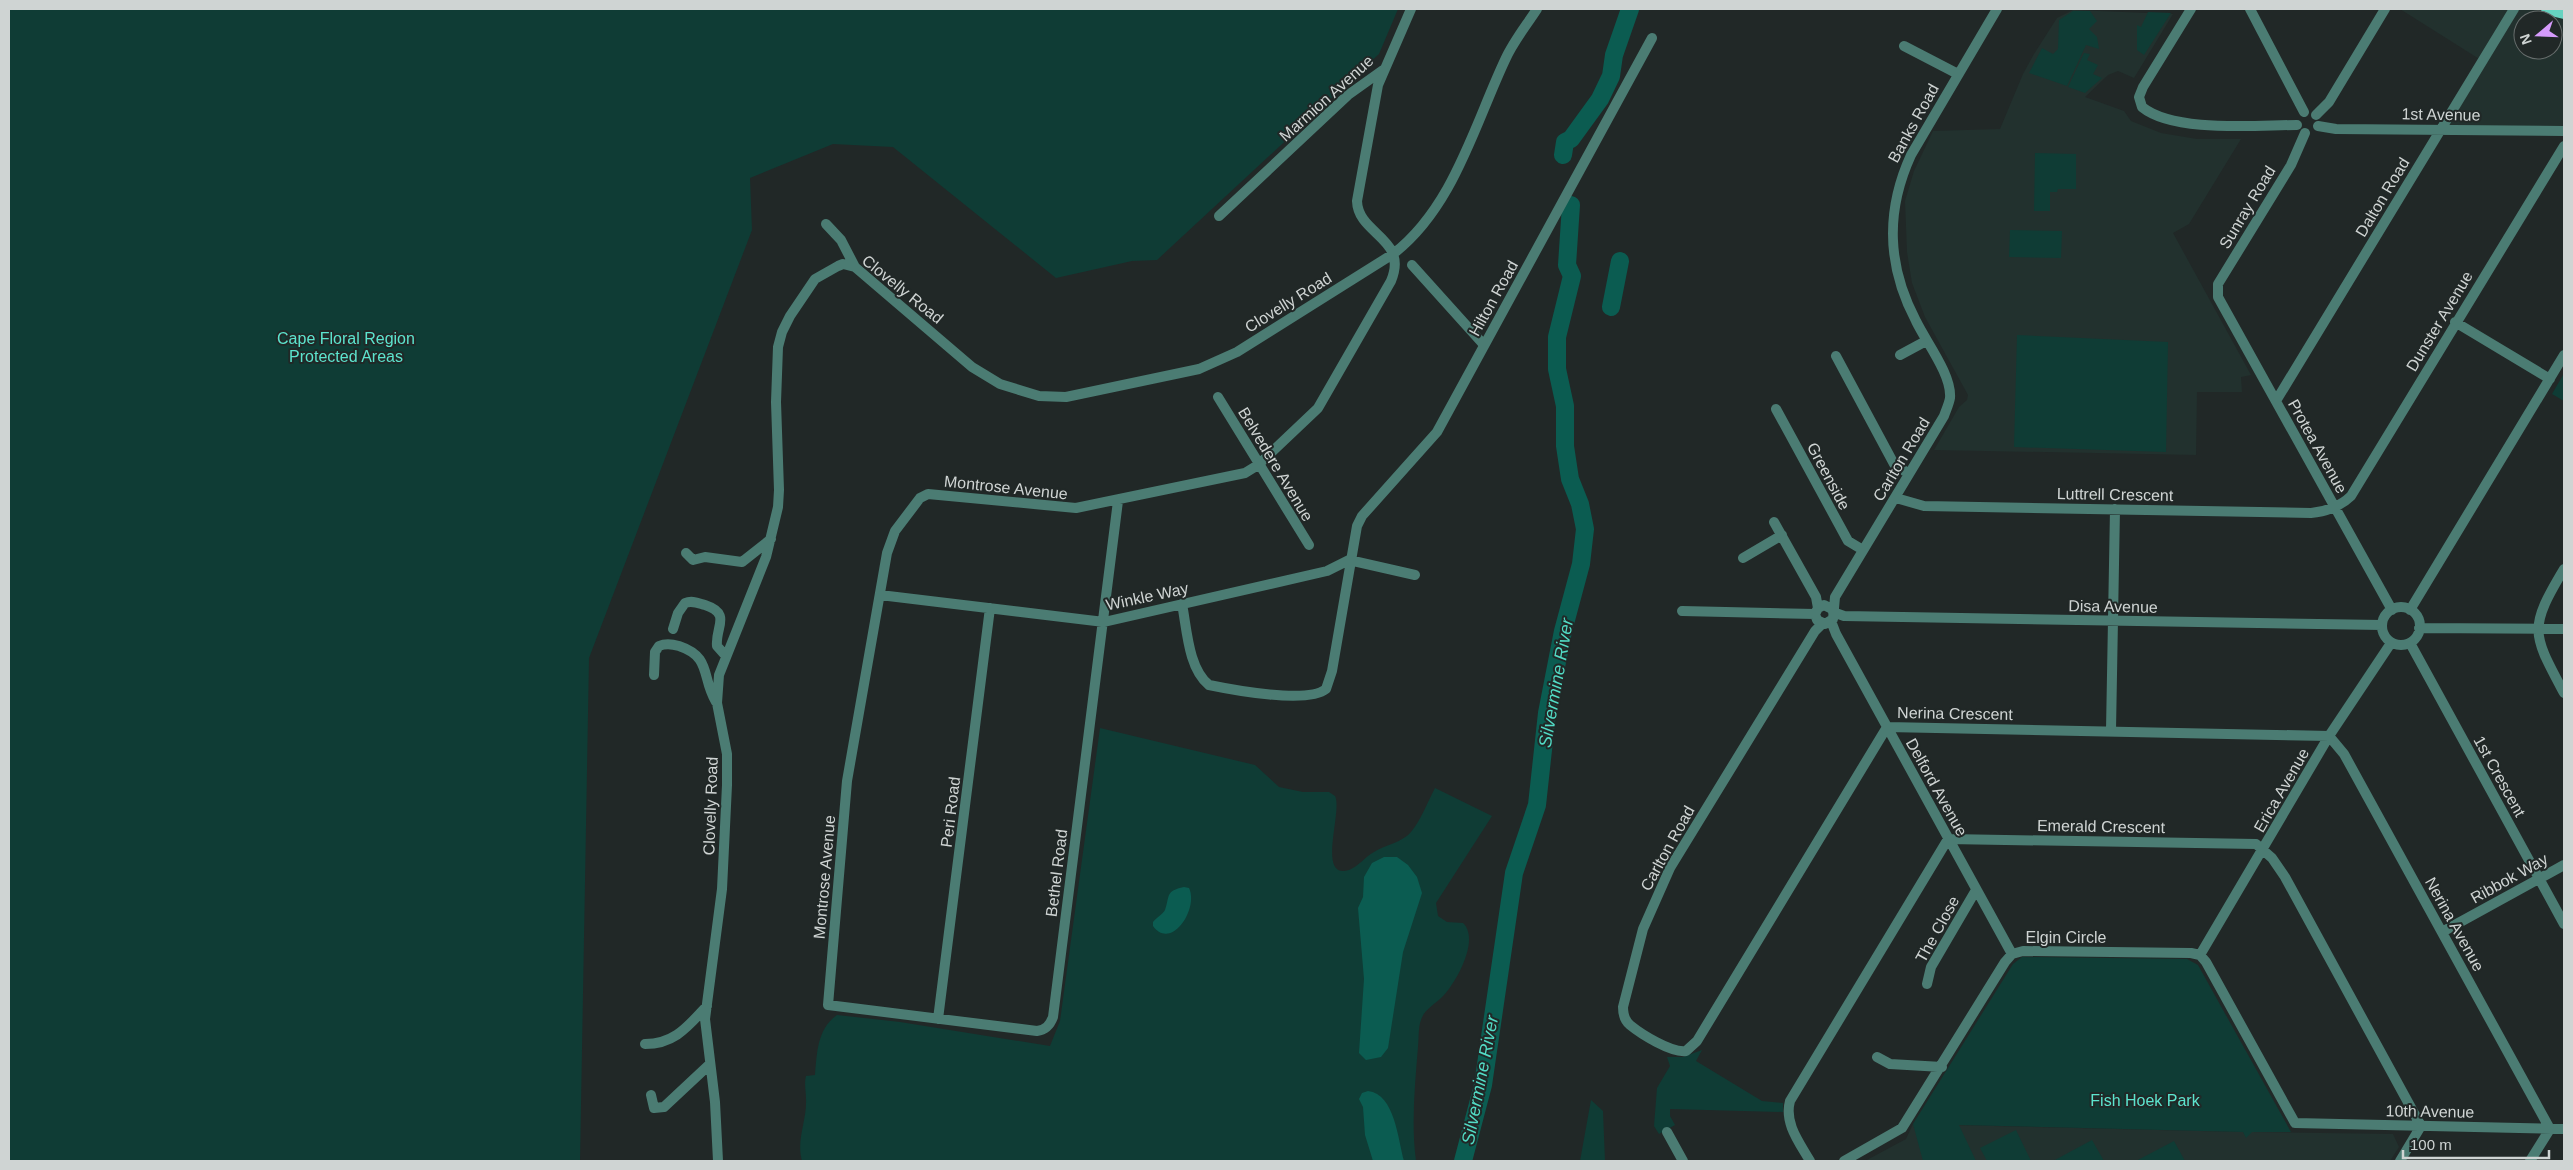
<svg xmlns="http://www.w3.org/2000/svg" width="2573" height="1170" font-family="Arial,sans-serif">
	<rect width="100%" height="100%" fill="#212827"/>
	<path fill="#22312e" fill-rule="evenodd" d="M2400,9H2564V131L2441,129L2484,62ZM2523,20H2553V50H2523Z
		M2073,10L2173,14L2134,78L2118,71L2108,75L2085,97L2124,111L2131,121L2161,133L2197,139H2241L2189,224L2173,233L2251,375L2241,377L2242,392H2197L2196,455L1934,450L1959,407L1967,400L1968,395L1925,317L1912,283L1907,252L1905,201L1914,171L1933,131L2000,129L2023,74L2034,54L2057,18Z
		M1913,1124L2243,1132L2246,1137L2251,1132L2393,1134L2399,1147L2390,1161H1865L1906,1139Z"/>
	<path fill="#0f3c35" d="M9,9H1398L1379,54L1157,260L1132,261L1056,278L893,147L833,144L750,178L752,230L589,658L580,1161H9Z
		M2073,11H2090L2097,21L2089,29L2097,37L2099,49L2086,45L2067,86L2029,73L2042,48L2053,54L2058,49L2059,20Z
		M2148,12L2171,13L2144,55L2137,50V25L2141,27Z
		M2084,53L2090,54L2087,60L2098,65L2093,74L2102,78L2085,93L2068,87Z
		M2035,153L2076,154V189H2058L2057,192H2050V211H2034Z
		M2010,230L2062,231L2061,258L2009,257Z
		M2017,335L2168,342L2166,452L2014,447Z
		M2563,375L2564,376V401L2552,394Z
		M1100,728L1255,765L1279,787L1303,792H1329L1335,796C1343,811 1316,880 1349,870C1359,866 1365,857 1374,852C1385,845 1403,842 1411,832C1421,820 1428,801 1435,788L1492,816L1436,903L1438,916L1447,922L1463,923C1480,939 1457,981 1444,995C1437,1003 1424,1009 1421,1020C1418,1028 1419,1038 1418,1047C1415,1084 1411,1124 1416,1161H802C796,1139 807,1121 806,1099C806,1090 804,1085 806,1076L815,1075C817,1053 817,1029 837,1015L900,1022L1050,1046L1060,1021Z
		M2022,957L2187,959L2198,965L2291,1132H2252L2246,1138L2243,1132L1959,1125L1976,1161H1923L1913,1124L2013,964Z
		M1702,1050L1696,1061L1762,1101L1783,1103V1112L1670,1109V1116L1675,1125L1659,1134L1654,1126L1657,1088L1670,1066L1667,1057H1683Z
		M1591,1100L1603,1111L1605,1161H1580Z
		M2016,1130L2031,1161H1987L1980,1148Z
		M2092,1140L2104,1161H2053Z
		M2174,1141L2185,1161H2136Z"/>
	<path fill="#0b5c51" d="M1384,857H1397L1408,865L1417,877L1422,893L1403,952L1388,1048L1381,1057L1366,1060L1359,1053L1364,979L1358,908L1363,897L1364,877L1372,863Z
		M1184,887L1189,888C1199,909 1171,951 1153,926V922C1156,918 1163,914 1165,910C1170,896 1165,891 1184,887Z
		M1368,1091C1395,1094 1398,1140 1404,1161H1373L1365,1135L1363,1107L1359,1099L1362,1093Z"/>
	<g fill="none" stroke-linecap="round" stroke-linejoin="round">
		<path stroke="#0b5c51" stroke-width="18" d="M1563,155L1565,142L1571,139L1600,99L1611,76L1614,55L1630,9
			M1611,307L1620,261
			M1463,1161L1483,1085L1514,873L1537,805L1547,713L1563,631L1581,564L1585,529L1580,504L1570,479L1565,446V406L1557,369V337L1572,276L1567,265L1571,205"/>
		<path stroke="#4b7c73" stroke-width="10" d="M2191,9L2143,87L2139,97L2142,107C2174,133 2256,125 2297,125
			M2250,9L2304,112
			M1904,46L1958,74
			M2316,115L2329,102L2385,9
			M2318,126L2336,129L2564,131
			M2305,133L2291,165L2218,284V297L2392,610
			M1219,216L1348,95L1383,70
			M826,224L841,240L855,267
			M1412,265L1484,345
			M2455,322L2550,379
			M1900,355L1926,341
			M1836,356L1894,464L1909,474
			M1218,397L1309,545
			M2276,401L2514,9
			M1776,409L1848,541L1863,550
			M1896,498L1924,506L2311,513C2325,512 2341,506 2351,496L2564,146
			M1118,501L1053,1017C1050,1025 1046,1030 1037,1031L828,1005L847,781L887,553L895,531L920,498L928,494L1076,508L1245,473L1258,465L1318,408L1391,281C1409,238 1358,235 1357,201L1378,85L1411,9
			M1774,522L1816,597L1818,608
			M686,553L693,560L705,557L742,562L771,539
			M1743,558L1782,535
			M2564,569C2528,629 2532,633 2564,693
			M880,595L1104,622L1327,571L1349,560L1415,575
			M1182,604C1187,629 1188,668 1209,685C1233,690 1308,704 1326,689L1332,671L1357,526L1362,516L1437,432L1652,38
			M2382 626a19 19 0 1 1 38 0a19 19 0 1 1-38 0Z
			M1832,609L1824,605L1818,608L1815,614L1817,620L1825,624L1833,619L1835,597L1944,416C1946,410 1949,404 1950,398C1952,375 1926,342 1916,321C1887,266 1885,212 1911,155L1997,9
			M2410,610L2564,355
			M1682,611L1815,614
			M1833,612L1844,616L2382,625
			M1831,621L1836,634L2012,954
			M1822,624L1815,631L1670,868L1643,929L1623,1007C1623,1014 1624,1020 1630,1025C1641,1034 1671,1053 1686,1051L1697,1041L1887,727L2329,736L2344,754L2550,1129L2530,1161
			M2419,628L2564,629
			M673,629L678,613L685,603C692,600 698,603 705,605C732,614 715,627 717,646L725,655
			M2410,643L2564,924
			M654,675L655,652L659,646C666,643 672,644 679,646C712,657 701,677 716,702
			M2111,730L2115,509
			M2442,932L2564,865
			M2200,955L2329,736L2391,643
			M1927,984L1931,967L1976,890
			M938,1019L990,608
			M645,1044C675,1044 688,1026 707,1006
			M1877,1057L1890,1064L1942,1067
			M651,1095L654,1108L664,1107L710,1064
			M1667,1132L1683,1161
			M718,1161L715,1102L705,1019L722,889L727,785V754L717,703L719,675L766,557L778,507L779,490L776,402L778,347L782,332L790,316L815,279L838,266L843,264L855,267L972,367L1000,384L1039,396L1066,397L1199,369L1237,352L1393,254C1453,208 1474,126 1505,60C1513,42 1526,26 1537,9
			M1810,1161C1799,1142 1784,1123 1790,1101L1948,839L2256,844L2272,858L2285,877L2421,1126
			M1844,1161L1902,1128L2005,962L2012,954L2023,951L2191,953L2200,955L2206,962L2295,1123L2564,1129
			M2400,1161L2421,1126"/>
		<path stroke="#66d3c0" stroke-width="12" d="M2547,9L2564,13"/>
	</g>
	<g text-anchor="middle" stroke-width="4" stroke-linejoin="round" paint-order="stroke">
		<g font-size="16" fill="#cfd4d3" stroke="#212827">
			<text transform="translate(1326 98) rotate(-42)" y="6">Marmion Avenue</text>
			<text transform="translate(2441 114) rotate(1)" y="6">1st Avenue</text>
			<text transform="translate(1913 123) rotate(-61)" y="6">Banks Road</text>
			<text transform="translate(2382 197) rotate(-59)" y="6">Dalton Road</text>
			<text transform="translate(2247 207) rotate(-59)" y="6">Sunray Road</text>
			<text transform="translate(903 289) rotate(39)" y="6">Clovelly Road</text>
			<text transform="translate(1493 298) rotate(-61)" y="6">Hilton Road</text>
			<text transform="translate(1288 302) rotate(-32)" y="6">Clovelly Road</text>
			<text transform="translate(2439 321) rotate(-59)" y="6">Dunster Avenue</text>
			<text transform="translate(2318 446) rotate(61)" y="6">Protea Avenue</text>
			<text transform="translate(1901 459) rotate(-59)" y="6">Carlton Road</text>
			<text transform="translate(1276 464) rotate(59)" y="6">Belvedere Avenue</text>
			<text transform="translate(1829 476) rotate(62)" y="6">Greenside</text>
			<text transform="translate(1006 487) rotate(6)" y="6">Montrose Avenue</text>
			<text transform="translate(2115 494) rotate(1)" y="6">Luttrell Crescent</text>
			<text transform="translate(1147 596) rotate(-12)" y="6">Winkle Way</text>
			<text transform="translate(2113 606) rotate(1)" y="6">Disa Avenue</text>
			<text transform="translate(1955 713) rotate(1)" y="6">Nerina Crescent</text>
			<text transform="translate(2500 776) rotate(61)" y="6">1st Crescent</text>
			<text transform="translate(1937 787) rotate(61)" y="6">Delford Avenue</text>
			<text transform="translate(2281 790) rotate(-60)" y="6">Erica Avenue</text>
			<text transform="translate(710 806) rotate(-88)" y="6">Clovelly Road</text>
			<text transform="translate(950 812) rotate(-83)" y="6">Peri Road</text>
			<text transform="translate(2101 826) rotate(1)" y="6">Emerald Crescent</text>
			<text transform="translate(1667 848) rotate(-61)" y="6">Carlton Road</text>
			<text transform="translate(1056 873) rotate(-83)" y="6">Bethel Road</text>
			<text transform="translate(824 877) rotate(-85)" y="6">Montrose Avenue</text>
			<text transform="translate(2509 878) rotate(-29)" y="6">Ribbok Way</text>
			<text transform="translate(2455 924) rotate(61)" y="6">Nerina Avenue</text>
			<text transform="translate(1937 929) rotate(-61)" y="6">The Close</text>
			<text x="2066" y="943">Elgin Circle</text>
			<text transform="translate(2430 1111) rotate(1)" y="6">10th Avenue</text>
		</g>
		<g font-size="16" fill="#5ce4ce" stroke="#212827">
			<text x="346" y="344">Cape Floral Region<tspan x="346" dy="18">Protected Areas</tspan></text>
			<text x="2145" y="1106">Fish Hoek Park</text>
		</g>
		<g font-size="18" font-style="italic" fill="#52dbc5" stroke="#212827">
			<text transform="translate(1556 683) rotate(-80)" y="6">Silvermine River</text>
			<text transform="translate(1480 1080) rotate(-79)" y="6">Silvermine River</text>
		</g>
	</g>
	<rect width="2573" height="1170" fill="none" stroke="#cfd4d3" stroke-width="20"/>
	<g transform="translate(2538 35) rotate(251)"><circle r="24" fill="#212827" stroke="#676d6c"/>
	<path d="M0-4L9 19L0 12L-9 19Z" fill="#d59bfb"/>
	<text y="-8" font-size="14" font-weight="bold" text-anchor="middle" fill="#cfd4d3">N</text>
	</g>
	<path d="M2403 1150v8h146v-8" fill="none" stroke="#cfd4d3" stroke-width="2.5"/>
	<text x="2410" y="1150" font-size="15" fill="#cfd4d3" stroke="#212827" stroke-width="4" paint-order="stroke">100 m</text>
</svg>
